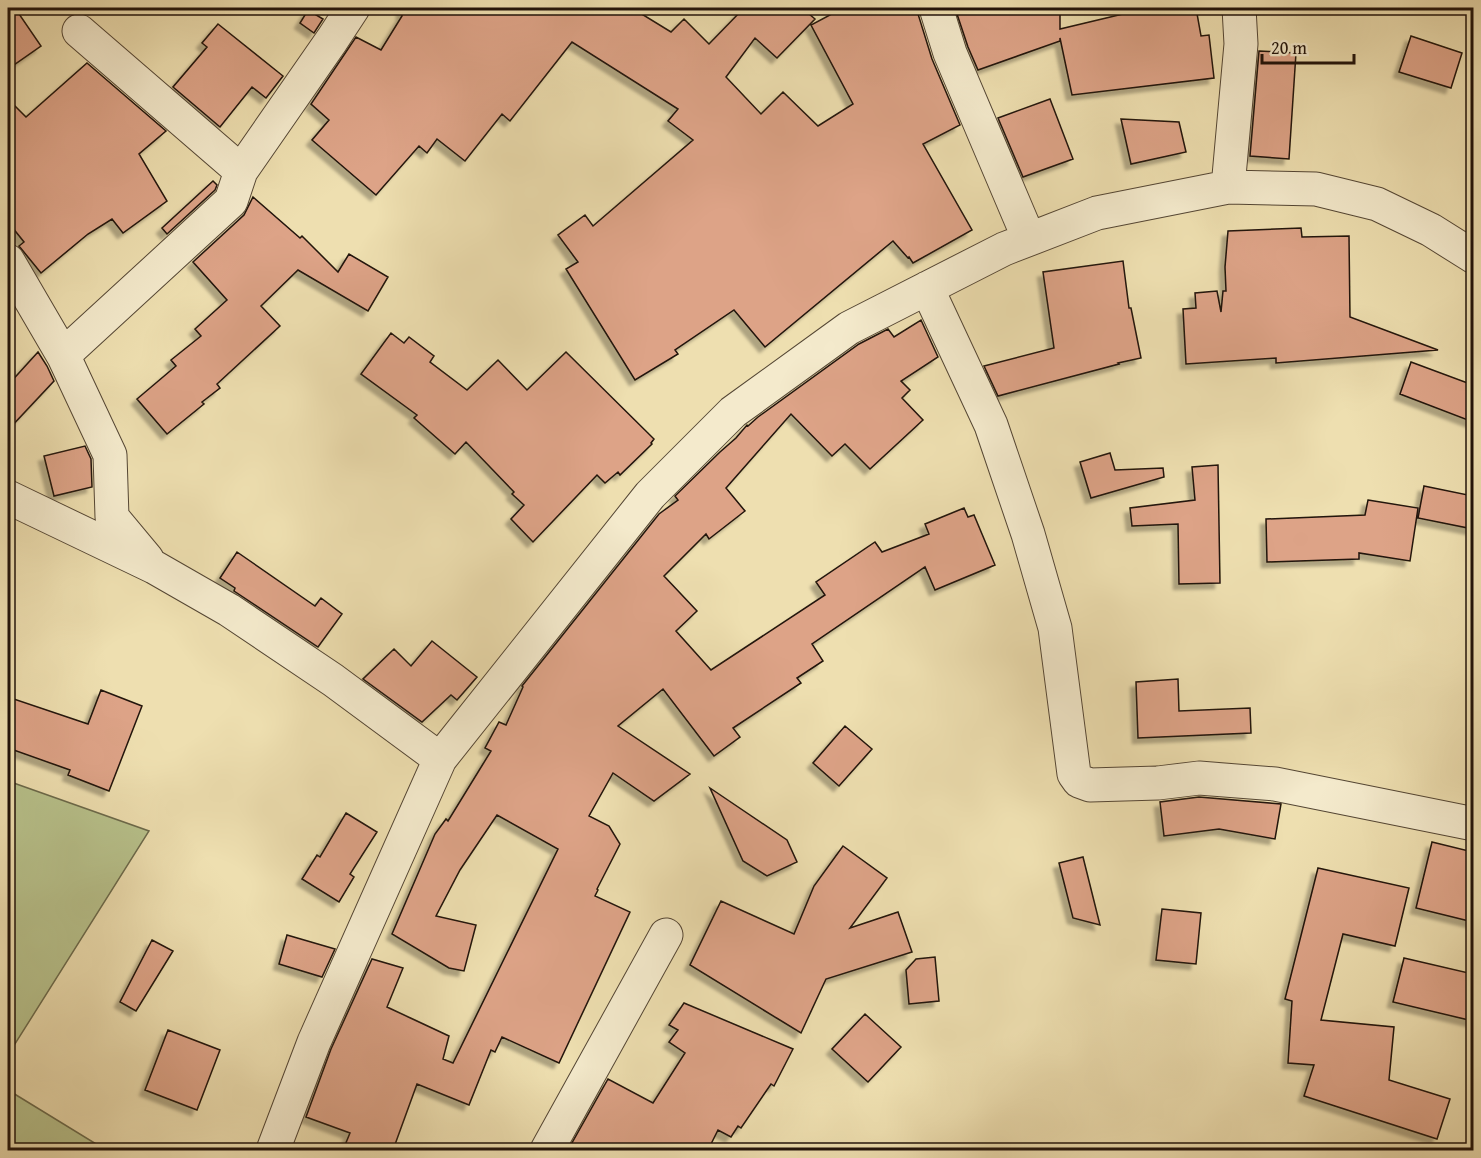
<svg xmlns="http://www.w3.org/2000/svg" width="1481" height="1158" font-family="'Gentium Book Plus',serif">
	<defs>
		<filter id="shadow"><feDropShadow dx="-5.5" dy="5.5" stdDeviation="1.5" flood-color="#0004"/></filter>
	</defs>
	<rect width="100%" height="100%" fill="#eedfb0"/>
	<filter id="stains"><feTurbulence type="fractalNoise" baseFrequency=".00333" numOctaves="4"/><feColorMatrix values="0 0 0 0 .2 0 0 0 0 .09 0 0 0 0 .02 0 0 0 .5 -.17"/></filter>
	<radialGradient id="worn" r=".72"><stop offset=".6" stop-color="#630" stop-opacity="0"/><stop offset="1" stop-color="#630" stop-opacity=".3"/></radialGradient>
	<path fill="#b8c28c" stroke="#6c6a4b" stroke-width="1.5" d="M8,781L149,831L8,1055Z
		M8,1090L106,1150H8Z"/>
	<path fill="#dda387" stroke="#21130a" stroke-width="1.5" filter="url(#shadow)" d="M8,8H15L41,46L8,69Z
		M402,8H632L671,32L684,19L709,44L744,8H802L815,19L777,58L755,38L726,77L761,114L783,92L818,126L853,104L811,25L843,8H918V14L932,59L960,125L923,144L972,230L913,263L909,257L908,258L893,241L765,347L734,310L675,350L678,354L635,380L566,269L578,262L558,235L585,215L593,226L693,140L668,121L678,109L572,42L510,121L502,114L465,161L437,139L427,153L419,146L376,195L312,140L329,120L311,104L356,37L381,50L402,16Z
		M955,8H1060V29L1148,8H1196L1201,36L1209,35L1214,78L1072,95L1060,38V41L978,70L968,47Z
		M308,10L323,19L314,33L300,23Z
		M218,24L283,76L266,98L252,87L220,127L173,87L207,47L202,43Z
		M1411,36L1462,53L1451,88L1399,72Z
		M1259,51L1296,53L1289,159L1250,156Z
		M87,63L166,131L139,154L167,201L123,233L112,219L88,234L41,273L19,246L24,242L8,222V99L26,117Z
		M1050,99L1073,159L1023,177L998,118Z
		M1121,119L1179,122L1186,152L1131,164Z
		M213,181L217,185L215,190L167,234L162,228Z
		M253,197L300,238L302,236L338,272L349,254L388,277L368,311L298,270L261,306L280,326L217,384L220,388L202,402L204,404L167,434L137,399L176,366L171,360L201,336L195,329L227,300L193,262L244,215Z
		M1301,228L1302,237L1349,236L1350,317L1438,350L1276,363V358L1186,364L1183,309L1196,308L1195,293L1217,291L1221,312L1223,291H1226L1225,267L1228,231Z
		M1123,261L1129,308H1131L1141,358L1118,363L1119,364L998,396L984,366L1054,348L1043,272Z
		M921,320L938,357L901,381L910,390L902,398L923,420L870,469L845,444L832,456L791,414L726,488L745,511L709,539L706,534L664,576L697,611L676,631L711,670L825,595L816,582L875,542L882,552L929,534L925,524L964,508L968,517L974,515L995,565L935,590L925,567L812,644L823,661L797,678L801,683L733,728L740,737L714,756L663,689L618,726L690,774L654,801L613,773L589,816L609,826L620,844L597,889L598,890L595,896L630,912L559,1063L502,1037L495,1052L491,1050L469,1105L417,1084L393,1150H343L350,1133L306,1117L331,1049L372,959L403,968L387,1007L449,1036L443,1059L453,1063L558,849L497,815L460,870L436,916L476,925L464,971L449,968L392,934L435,834L446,819L448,821L491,751L485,748L499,722L506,725L523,687L522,686L659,514L678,500L675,496L720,452L736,438L747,425L748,426L758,417L859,344L888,329L894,337Z
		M391,333L404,343L409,337L434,356L430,362L467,390L498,360L527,390L566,352L654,439L651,443L652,444L620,475L618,472L605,483L597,475L533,542L511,519L524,505L512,494L514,492L466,442L455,454L414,418L417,415L361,374Z
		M38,352L47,366L54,381L8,430V385Z
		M1411,362L1473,385V422L1400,394Z
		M85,446L91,459L92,487L54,496L44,456Z
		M1110,453L1115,470L1163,468L1164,477L1091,498L1080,462Z
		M1218,465L1220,583L1179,584L1178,524L1132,526L1130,508L1195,500L1192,467Z
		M1424,486L1473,496V529L1418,518Z
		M1368,500L1418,508L1410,561L1359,553V559L1267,562L1266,519L1365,515Z
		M237,552L315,606L321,598L342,614L318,647L234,591L235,588L220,578Z
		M432,641L477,677L457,700L451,695L422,722L363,679L394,649L411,666Z
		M1178,679L1179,711L1250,708L1251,733L1138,738L1136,682Z
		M101,690L142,706L109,791L68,775L70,770L8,748V697L88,724Z
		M845,726L872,749L839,786L813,763Z
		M710,788L787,840L797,862L767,876L743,861Z
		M1199,797L1281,804L1275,839L1219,829L1164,836L1160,802Z
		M346,813L377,832L350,874L354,877L339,902L302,879L317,855L320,857Z
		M1432,842L1473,852V922L1416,908Z
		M843,846L887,878L850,928L898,912L912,952L826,979L801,1033L690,965L721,901L794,934L814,886Z
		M1083,857L1100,925L1073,918L1059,863Z
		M1318,868L1409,888L1395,946L1343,934L1321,1020L1394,1027L1389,1080L1450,1099L1437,1139L1304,1096L1314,1065L1288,1063L1292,1001L1285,999Z
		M1162,909L1201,913L1196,964L1156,960Z
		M287,935L335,949L322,977L279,964Z
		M152,940L173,951L136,1011L120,1002Z
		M935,957L939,1001L909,1004L906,970L916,959Z
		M1404,958L1473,974V1021L1393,1002Z
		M684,1003L793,1049L774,1086L771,1084L741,1128L738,1126L731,1137L718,1130L708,1150H568L608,1079L653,1103L685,1053L669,1042L678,1030L669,1025Z
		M865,1014L901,1047L868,1082L832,1049Z
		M168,1030L220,1050L197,1110L145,1090Z"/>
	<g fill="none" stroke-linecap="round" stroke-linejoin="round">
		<g stroke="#544634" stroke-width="35">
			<path id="minor" d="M936,8L950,53L1029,239
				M79,31L241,171
				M1228,187L1241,44L1239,8
				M8,261L64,357L110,455L112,517L147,559
				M927,288L991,425L1028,534L1055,628L1074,774L1079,781L1090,785L1158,783L1199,778L1275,784L1474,824
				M64,357L71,348L231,201L241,171L332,40L353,8
				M8,497L154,567L229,610L333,680L440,759
				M273,1150L314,1042L440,759L650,495L733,412L849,328L1004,249L1097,213L1228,187L1316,189L1377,204L1431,230L1474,257
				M547,1150L666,935"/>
		</g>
		<use href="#minor" stroke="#f4eacc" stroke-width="33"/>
	</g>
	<rect width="1481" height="1158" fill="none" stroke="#eedfb0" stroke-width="30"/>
	<rect x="9" y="9" width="1463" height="1140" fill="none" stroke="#21130a" stroke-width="3"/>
	<rect x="15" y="15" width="1451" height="1128" fill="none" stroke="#21130a" stroke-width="1.5"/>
	<path d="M1262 54v9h92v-9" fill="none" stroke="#21130a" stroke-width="3"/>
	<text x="1271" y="54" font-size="18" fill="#21130a" stroke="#f4eacc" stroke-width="4.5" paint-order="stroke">20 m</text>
	<rect width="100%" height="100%" filter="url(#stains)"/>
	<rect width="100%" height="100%" fill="url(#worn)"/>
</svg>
